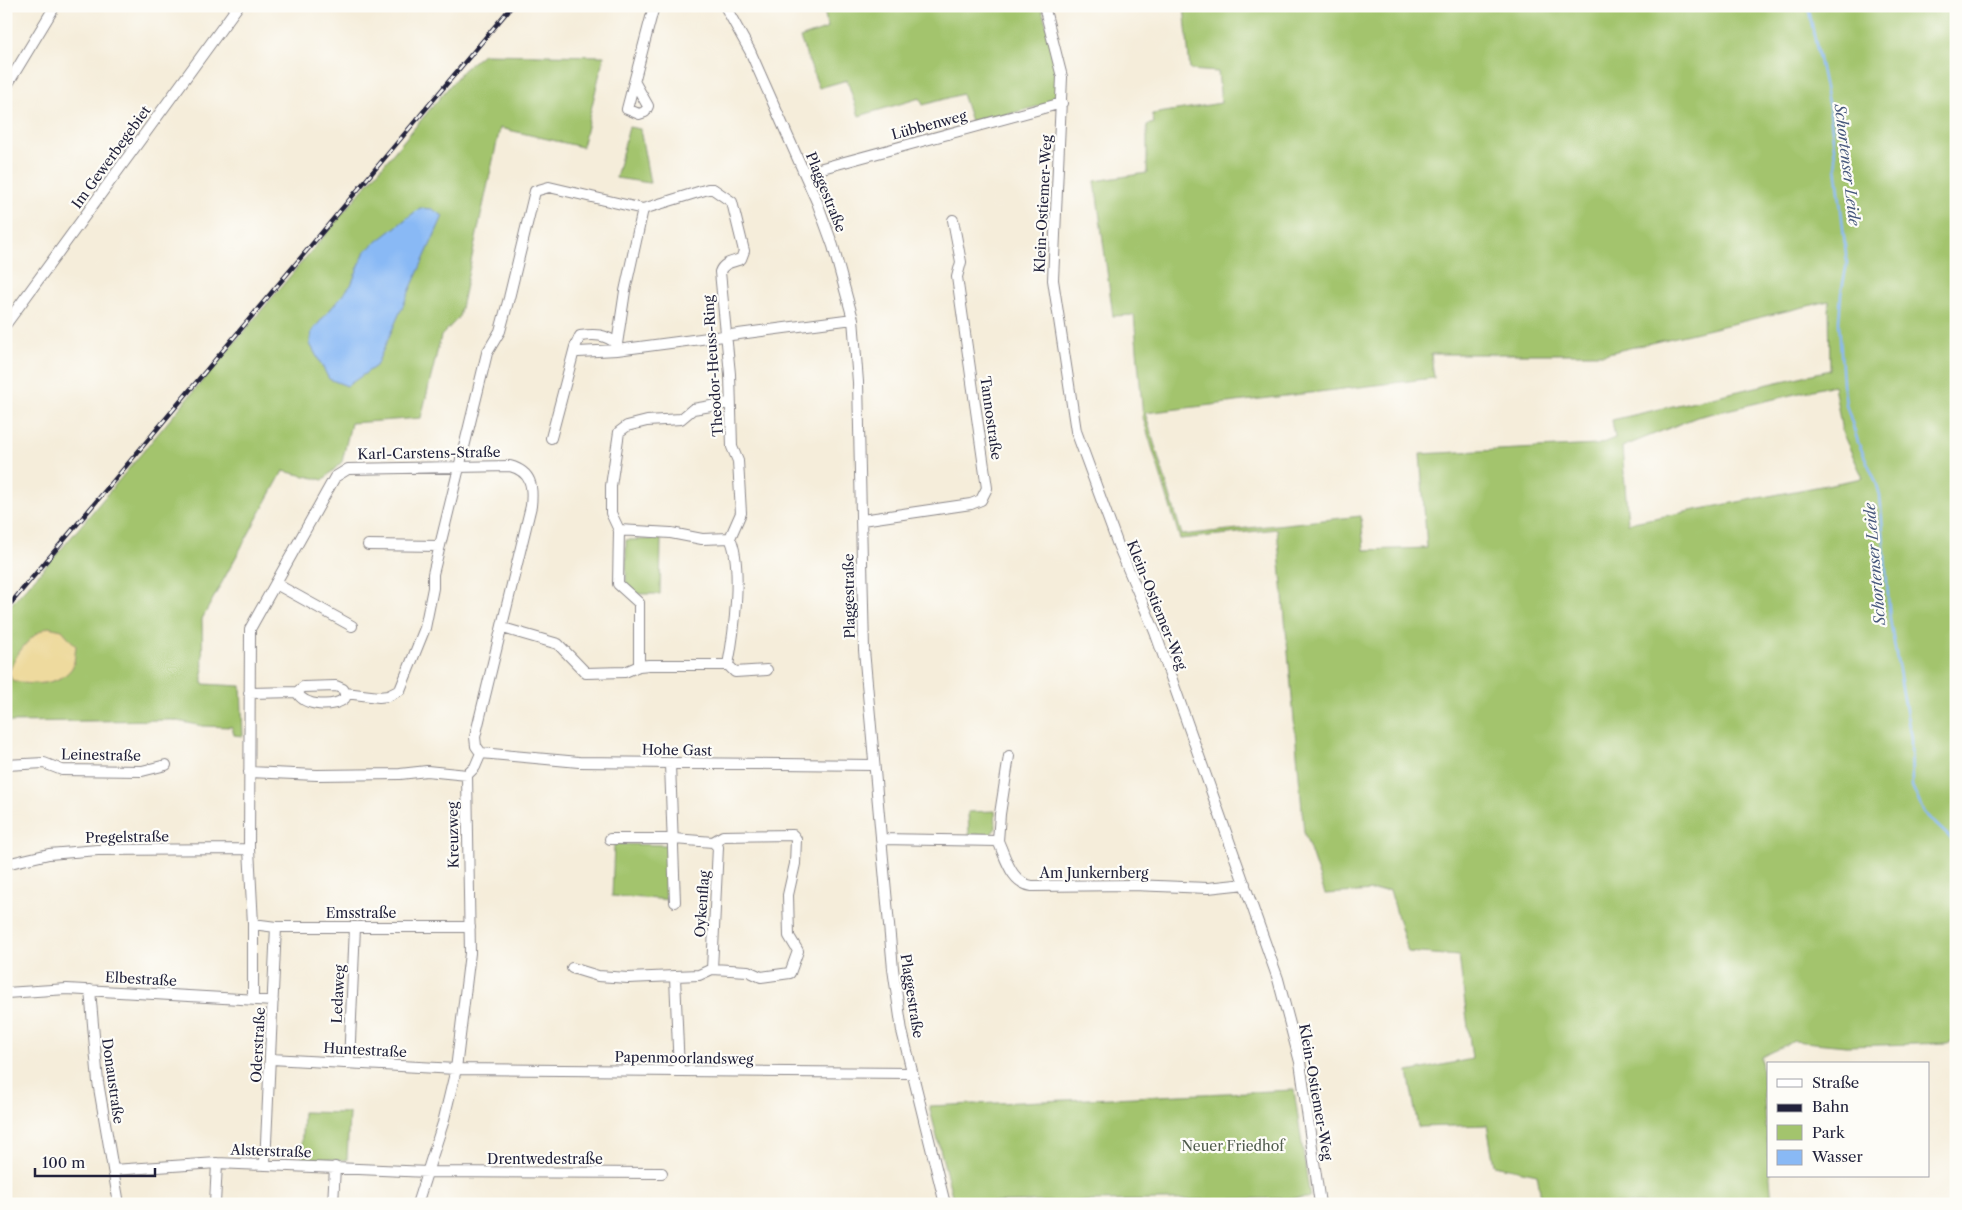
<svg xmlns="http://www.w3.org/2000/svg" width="1962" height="1210" font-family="'Libre Caslon Text',serif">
	<rect width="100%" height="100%" fill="#fdfcf7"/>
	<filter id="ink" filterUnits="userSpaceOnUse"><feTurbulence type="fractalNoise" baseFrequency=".02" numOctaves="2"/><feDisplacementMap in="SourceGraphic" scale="10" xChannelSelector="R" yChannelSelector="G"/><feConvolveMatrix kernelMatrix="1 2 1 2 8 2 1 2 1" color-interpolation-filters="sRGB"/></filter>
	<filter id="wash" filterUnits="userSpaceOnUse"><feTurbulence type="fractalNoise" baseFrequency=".0096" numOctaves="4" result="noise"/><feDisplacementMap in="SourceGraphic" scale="20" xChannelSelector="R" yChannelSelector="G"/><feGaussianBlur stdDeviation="1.12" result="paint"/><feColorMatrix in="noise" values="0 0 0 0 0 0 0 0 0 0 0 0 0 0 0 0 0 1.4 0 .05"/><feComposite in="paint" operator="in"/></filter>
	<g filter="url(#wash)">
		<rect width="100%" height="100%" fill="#f5edda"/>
		<path fill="#a3c46d" stroke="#627354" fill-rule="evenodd" d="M823,6H1041L1057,63L1058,101L972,124L962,94L923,105L920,98L859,116L847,80L819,88L800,38L828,28Z
			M1184,6H1956V1040L1947,1043L1846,1046L1794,1041L1761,1057L1772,1204H1542L1537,1174L1494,1165L1487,1125L1418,1127L1408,1072L1472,1059L1459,956L1408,952L1390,890L1325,894L1304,832L1277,529L1180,539L1143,418L1134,315L1113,316L1095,181L1147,173V125L1154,123L1152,114L1221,103L1218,72L1190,70ZM1829,301L1830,370L1612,420L1615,438L1597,445L1420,454L1427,548L1364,550L1361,516L1182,535L1145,413L1434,378L1431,354H1604ZM1834,385L1842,432L1863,478L1628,523L1622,447L1697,417Z
			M483,54L604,56L582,147L500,128L459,317L441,336L421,418L351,423L342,462L323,480L283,471L202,619L203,684L241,686L243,736L234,735L232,727L203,726L172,720L6,722V610L63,547L463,70Z
			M629,127L640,129L650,183L616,178Z
			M661,539L660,594H635L626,584V540Z
			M995,811L996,828L991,834L969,835L968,812Z
			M614,844L671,845L674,900L612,896Z
			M1294,1090L1310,1198L954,1203L929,1106Z
			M303,1112L349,1113L347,1160L301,1158Z"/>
		<path fill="#eeda9e" stroke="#887e6c" d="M48,627L62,630L76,646C75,652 75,660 73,666C63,685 30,687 12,680L9,672C16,653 29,636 48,627Z"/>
		<path fill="#89b9f5" stroke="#566e98" d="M420,208L432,209L443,216L376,366L347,386L329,379L310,344L312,331L351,285L365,251Z"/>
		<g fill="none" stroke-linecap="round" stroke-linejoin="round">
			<path stroke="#89b9f5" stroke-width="2.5" d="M1808,6L1830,112L1847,263L1841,294L1839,322L1843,383L1846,404L1858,442L1876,482L1880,495L1890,620L1911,738L1912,786L1924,813L1956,843"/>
		</g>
	</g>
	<g filter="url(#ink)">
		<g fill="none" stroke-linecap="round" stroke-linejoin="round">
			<g stroke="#8c888a" stroke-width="12">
				<path id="minor" d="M725,6L750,51L817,202L833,246L853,319L858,382L864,650L893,969L902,1031L945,1204
					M1044,6L1062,77L1053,280L1076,431L1118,545L1155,632L1278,979L1300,1062L1320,1204
					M635,83L648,106L645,112L639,114L627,109L654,6
					M6,87L55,6
					M804,173L1062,103
					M6,324L238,6
					M617,349V344C605,334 595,334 580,336L575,347L578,352L617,350L853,319
					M551,438L575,347
					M862,520L971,504L981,500L987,488L957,277L961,262L953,220
					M619,530L671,533L702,539L730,538
					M368,545L440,546
					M276,584L352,626
					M503,628L558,644L586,673L625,672L639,666L649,665H728C734,634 743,565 730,538L741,513L738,461L732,447L730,374L720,272C723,263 732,262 741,259L744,251L732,202L713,189H708L643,209
					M728,665L735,672L767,670
					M639,666V603L618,584L619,530L611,513V486L619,432L627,426L647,421L681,419L693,409L729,403
					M297,692C304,707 334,708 345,698V693
					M249,693L297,692L303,687L336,686L343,689L345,693L379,697L388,696L400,690L425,628L433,588V574L487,353L500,331L509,298L535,191L549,187L643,209L625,291L617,344
					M481,753L579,762L874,765
					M670,764L675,902
					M6,765L44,763L62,770L142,771L166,765
					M249,772L317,775L400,774L427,771L467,775
					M881,839L998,841C1006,858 1011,883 1032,886L1133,885L1208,888L1245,884
					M998,841L1000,814L1009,756
					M6,864L49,854L98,850L249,849
					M253,924L276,927H470
					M572,968L598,976L628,978L699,975L712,969L748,971L761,977L790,973L798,951L789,936L788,895L795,864L796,839L793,835L723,836L713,842L674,839H610
					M712,969L718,847L713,842
					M675,977L679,1071
					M90,990L98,1082L119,1204
					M6,993L67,989L273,1001
					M253,999V924L249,849L250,629L335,477L348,469L510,466C532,472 533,487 531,506L475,737L476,746L481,753L475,767L467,775L470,953L456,1069L443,1123L417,1204
					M271,1059L456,1069L912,1073
					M349,1063L355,927
					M265,1164L276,927
					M113,1170L217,1163L428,1172L662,1173
					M215,1204L217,1163
					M333,1204L335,1167"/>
			</g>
			<use href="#minor" stroke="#fff" stroke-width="10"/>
			<g stroke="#22223b" stroke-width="4.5">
				<path id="rail" d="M6,609L512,6"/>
			</g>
			<use href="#rail" stroke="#fdfcf7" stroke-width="2.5" stroke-dasharray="8" stroke-linecap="butt"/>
		</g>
	</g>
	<g text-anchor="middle" stroke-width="4.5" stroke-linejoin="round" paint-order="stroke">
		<g font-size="14" fill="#22223b" stroke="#fdfcf7">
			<text transform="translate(929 125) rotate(-15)" y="5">Lübbenweg</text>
			<text transform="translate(111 157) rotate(-54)" y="5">Im Gewerbegebiet</text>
			<text transform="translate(826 192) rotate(68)" y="5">Plaggestraße</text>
			<text transform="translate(1043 204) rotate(-87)" y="5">Klein-Ostiemer-Weg</text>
			<text transform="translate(713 366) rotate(-94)" y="5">Theodor-Heuss-Ring</text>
			<text transform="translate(991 418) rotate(82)" y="5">Tannostraße</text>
			<text transform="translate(429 453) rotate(-1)" y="5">Karl-Carstens-Straße</text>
			<text transform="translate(849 596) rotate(-91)" y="5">Plaggestraße</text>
			<text transform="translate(1157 605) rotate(68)" y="5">Klein-Ostiemer-Weg</text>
			<text transform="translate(677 750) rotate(1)" y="5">Hohe Gast</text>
			<text transform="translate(101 755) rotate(1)" y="5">Leinestraße</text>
			<text transform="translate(453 835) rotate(-91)" y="5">Kreuzweg</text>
			<text transform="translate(127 837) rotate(-1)" y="5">Pregelstraße</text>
			<text x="1094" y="878">Am Junkernberg</text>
			<text transform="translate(702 904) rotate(-86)" y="5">Oykenflag</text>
			<text x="361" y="918">Emsstraße</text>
			<text transform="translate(141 979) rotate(3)" y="5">Elbestraße</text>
			<text transform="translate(338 994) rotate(-87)" y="5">Ledaweg</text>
			<text transform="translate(912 996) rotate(81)" y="5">Plaggestraße</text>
			<text transform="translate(258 1045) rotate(-87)" y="5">Oderstraße</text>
			<text transform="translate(365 1050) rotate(3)" y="5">Huntestraße</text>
			<text transform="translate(684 1058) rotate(1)" y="5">Papenmoorlandsweg</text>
			<text transform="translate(113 1081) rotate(82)" y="5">Donaustraße</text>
			<text transform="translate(1316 1092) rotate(80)" y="5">Klein-Ostiemer-Weg</text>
			<text transform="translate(271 1151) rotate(2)" y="5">Alsterstraße</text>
			<text x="545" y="1164">Drentwedestraße</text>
		</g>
		<g font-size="14" fill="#4f5b4c" stroke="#fdfcf7">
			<text x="1233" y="1151">Neuer Friedhof</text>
		</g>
		<g font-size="15" font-style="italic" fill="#46577c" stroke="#fdfcf7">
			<text transform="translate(1847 165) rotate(83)" y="5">Schortenser Leide</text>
			<text transform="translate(1875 564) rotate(-95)" y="5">Schortenser Leide</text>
		</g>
	</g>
	<rect width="1962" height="1210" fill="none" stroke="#fdfcf7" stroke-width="25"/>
	<rect x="1767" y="1062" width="162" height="115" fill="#fdfcf7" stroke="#a5a5ac"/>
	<rect x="1777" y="1079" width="25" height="8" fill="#ffffff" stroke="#a5a5ac"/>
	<text x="1812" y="1088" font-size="15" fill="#22223b">Straße</text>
	<rect x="1777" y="1104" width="25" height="8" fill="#22223b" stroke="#a5a5ac"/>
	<text x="1812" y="1112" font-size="15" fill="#22223b">Bahn</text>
	<rect x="1777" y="1125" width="25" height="15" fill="#a3c46d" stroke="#a5a5ac"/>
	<text x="1812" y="1138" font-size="15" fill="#22223b">Park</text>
	<rect x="1777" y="1150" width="25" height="15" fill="#89b9f5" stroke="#a5a5ac"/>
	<text x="1812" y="1162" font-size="15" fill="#22223b">Wasser</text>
	<path d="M35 1168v8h120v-8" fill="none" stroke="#22223b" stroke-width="2.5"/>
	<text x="42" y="1168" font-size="15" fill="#22223b" stroke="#fdfcf7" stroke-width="4" paint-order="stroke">100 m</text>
</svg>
